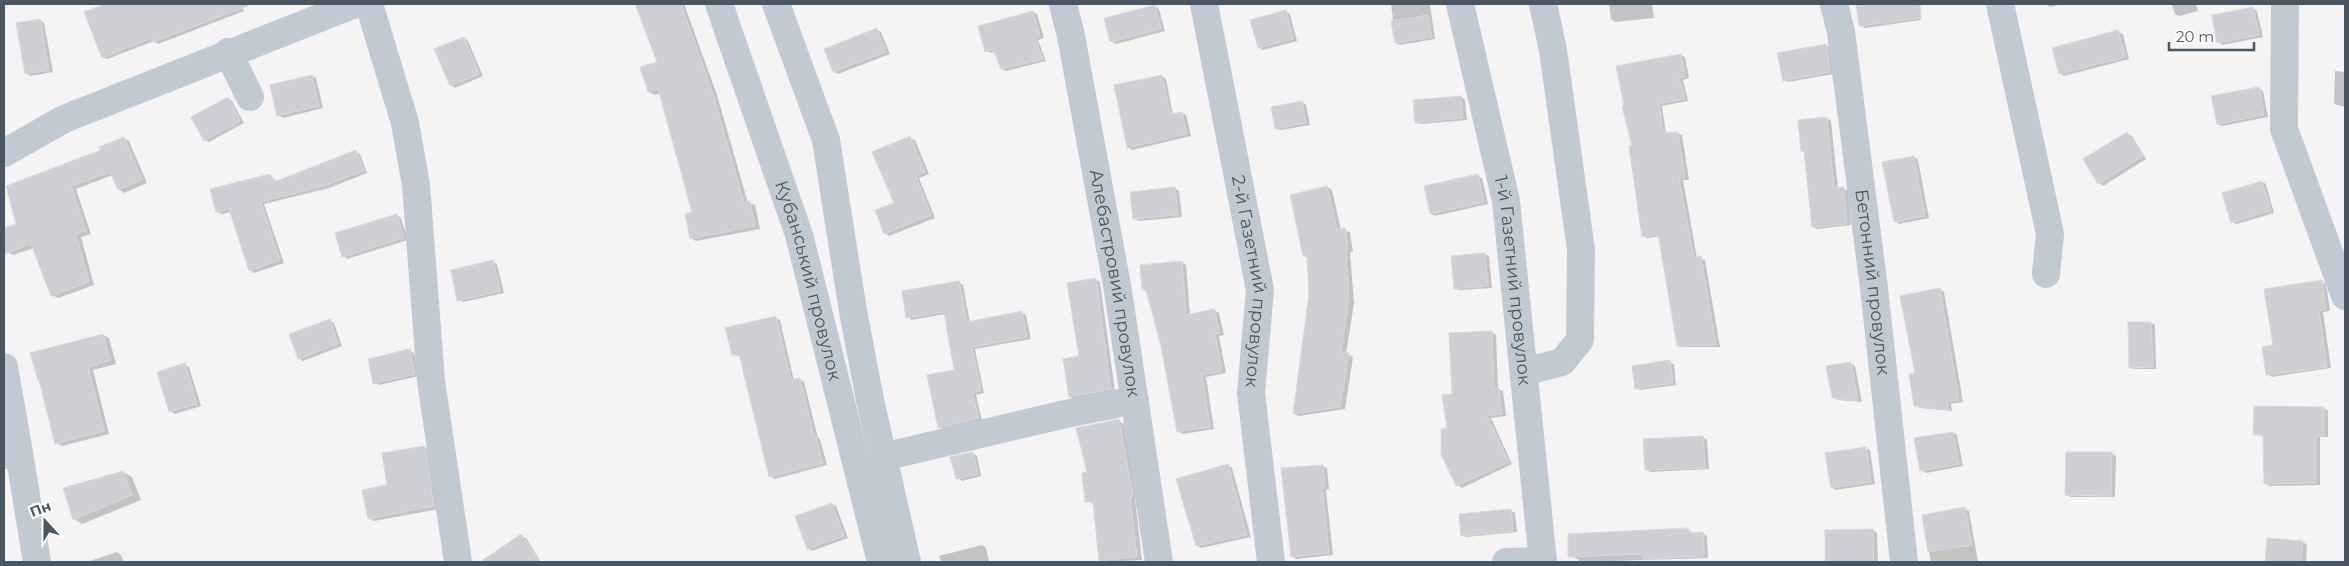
<svg xmlns="http://www.w3.org/2000/svg" width="2349" height="566" font-family="Montserrat,sans-serif">
	<rect width="100%" height="100%" fill="#f5f3f3"/>
	<path fill="#0003" d="M108,4H241L244,11L158,44L154,41L107,59L103,57L86,13Z
		M636,4H684L717,95L748,203L755,205L760,229L696,241L691,238L694,213L661,93L655,95L649,92L642,68L659,63Z
		M1391,4H1430L1435,39L1400,45L1396,43Z
		M1609,4H1652L1654,18L1615,22L1611,19Z
		M1857,4H1918L1921,20L1865,28L1860,25Z
		M2046,4H2062L2050,7Z
		M2172,4H2196L2198,11L2179,16L2175,14Z
		M1155,6L1159,9L1165,31L1116,44L1112,42Z
		M2253,8L2257,11L2263,37L2223,45L2218,42Z
		M1033,12L1037,14L1044,38L1038,40L1046,61L1006,71L1002,69L995,52L991,53L987,51Z
		M1286,12L1290,14L1297,41L1263,50L1259,47Z
		M40,20L44,23L53,72L30,76L26,73Z
		M877,30L881,32L890,54L838,74L834,72Z
		M2118,32L2123,34L2129,59L2064,76L2060,73Z
		M464,38L468,41L483,76L455,88L451,85Z
		M1826,45L1830,48L1834,74L1788,82L1784,80L1779,54Z
		M1680,55L1685,57L1689,78L1683,80L1688,101L1662,106L1666,134L1677,133L1682,135L1689,180H1683L1697,258L1705,260L1720,347H1682L1678,345L1660,236L1647,238L1643,236L1634,147Z
		M2335,71L2345,72V107L2334,104Z
		M312,76L316,78L323,108L283,118L279,115Z
		M1162,76L1166,79L1173,115L1182,113L1186,115L1191,136L1132,150L1128,147Z
		M2258,88L2263,91L2268,117L2222,126L2218,124Z
		M1461,97L1465,100L1467,120L1421,124L1416,122Z
		M228,99L232,101L244,123L209,142L205,140Z
		M1302,102L1306,105L1310,125L1280,130L1276,128Z
		M1827,118L1831,121L1838,189L1848,190L1851,225L1817,229L1813,226L1806,153L1802,151L1799,121Z
		M2127,133L2132,136L2146,159L2103,186L2099,183Z
		M123,138L129,141L147,183L124,193L119,189L113,175L76,189L91,234L81,237L94,285L58,298L52,295L34,248L13,255L7,252L4,242V229L18,224L102,150Z
		M910,138L915,140L929,174L919,178L935,218L889,236L885,233L896,204Z
		M356,152L360,154L367,173L329,188L264,204L284,263L254,273L250,270L231,212L222,214L217,212L270,175L277,182Z
		M1914,157L1918,160L1929,218L1899,224L1895,221Z
		M1477,176L1482,178L1488,204L1435,216L1431,214Z
		M2262,182L2266,184L2274,213L2237,224L2232,222Z
		M1327,187L1332,190L1341,230L1350,232L1353,252H1350L1354,303L1346,354L1353,357L1345,409L1299,416L1294,414L1310,294L1308,258L1304,256Z
		M1175,188L1179,191L1182,217L1139,221L1135,219Z
		M397,215L401,218L408,240L347,259L343,256Z
		M1485,254L1489,256L1492,288L1459,290L1455,288Z
		M493,262L497,264L504,293L463,302L459,300Z
		M1182,262L1186,265L1190,316L1214,310L1219,313L1224,335L1219,336L1226,373L1206,377L1214,429L1183,434L1178,431L1162,346L1147,292L1143,290Z
		M1096,280L1100,282L1115,391L1074,399L1070,397L1081,358Z
		M959,282L963,285L970,323L1022,313L1026,315L1031,339L975,349L984,393L976,395L982,420L944,430L940,427L956,371L945,314L912,320L907,317Z
		M2322,282L2326,284L2330,311L2323,312L2331,368L2272,377L2268,374L2274,346Z
		M1940,289L1944,292L1963,402L1951,404L1952,411L1920,408L1915,405L1917,374Z
		M776,318L780,320L794,381L799,379L804,382L818,438L820,439L827,465L775,479L770,476L741,356L733,355Z
		M330,320L334,323L342,346L303,361L299,358Z
		M2151,323L2155,325L2156,369H2134L2130,367L2129,324Z
		M1492,332L1496,335L1498,389L1503,391L1506,416L1491,418L1512,464L1462,488L1457,485L1443,454L1453,395Z
		M103,335L109,338L116,364L93,370L109,434L62,446L56,443L41,381Z
		M410,351L414,353L419,376L379,385L375,383Z
		M1669,362L1674,364L1676,385L1640,390L1636,388Z
		M1851,363L1855,366L1862,402L1838,400L1833,397Z
		M185,365L189,367L201,406L175,414L170,411Z
		M2324,408L2328,411V437H2320V485L2270,486L2265,483L2264,436L2254,434Z
		M1119,421L1124,424L1138,499H1135L1142,560L1103,562L1100,560L1094,504L1086,501L1088,474Z
		M1953,433L1957,435L1963,466L1926,473L1922,470Z
		M1703,437L1707,440L1709,469L1650,472L1646,469Z
		M425,448L430,451L439,509L374,521L369,518L388,486Z
		M1865,448L1870,450L1875,484L1836,490L1832,487Z
		M973,453L977,456L981,476L962,481L958,478Z
		M2111,453L2116,456L2115,497H2071L2066,495Z
		M1228,466L1232,468L1251,537L1201,548L1197,546Z
		M1322,466L1327,468L1329,489L1326,490L1333,555L1296,559L1292,556Z
		M123,472L132,477L141,500L82,524L74,519Z
		M832,504L836,506L848,538L812,551L808,549Z
		M1965,509L1969,511L1978,562H1931L1923,516Z
		M1510,510L1515,513L1517,532L1466,537L1462,535Z
		M1688,529L1693,534H1703L1707,536L1708,558L1579,562L1578,559L1570,556Z
		M1873,530L1877,533L1878,562H1827L1826,531Z
		M521,536L526,538L541,562H497L492,555Z
		M2268,539L2303,542L2307,545L2306,562H2266Z
		M982,545L986,548L989,562H941L939,556Z
		M117,552L121,555L124,562H87Z"/>
	<path fill="#cdcfd5" stroke="#d7d9de" d="M105,4H247L248,6L153,42L152,38L102,58L84,12Z
		M635,4H681L712,91L744,202L750,201L755,226L690,239L685,214L692,212L658,89L648,92L640,67L657,62Z
		M1856,4H1920L1921,18L1859,26Z
		M1155,5L1161,29L1110,42L1104,18Z
		M2253,7L2259,35L2217,43L2212,15Z
		M1286,10L1293,39L1258,48L1250,20Z
		M1033,11L1040,36L1035,38L1043,59L1001,69L993,49L985,52L978,26Z
		M1428,15L1432,37L1395,43L1391,21Z
		M40,19L49,70L25,74L16,23Z
		M877,28L886,52L833,72L824,49Z
		M2118,30L2126,57L2059,74L2052,48Z
		M464,37L479,74L450,86L434,49Z
		M1826,44L1830,72L1783,81L1777,53Z
		M1681,54L1685,76L1679,78L1685,99L1659,104L1663,133L1678,132L1685,178L1679,179L1694,258L1701,256L1716,345L1677,346L1658,234L1642,237L1629,146H1632L1622,106H1624L1616,66Z
		M312,75L319,106L277,116L270,85Z
		M1162,75L1170,114L1182,112L1187,134L1127,148L1114,85Z
		M2259,87L2264,115L2217,124L2211,96Z
		M1461,96L1463,118L1415,123L1413,100Z
		M228,97L240,121L204,141L191,117Z
		M1302,101L1306,123L1275,129L1271,107Z
		M1827,117L1834,188L1844,187L1847,224L1812,227L1804,151H1801L1798,120Z
		M2127,132L2143,156L2098,184L2083,159Z
		M910,136L925,172L916,176L931,215L884,234L875,210L894,203L872,152Z
		M124,137L142,180L118,190L110,172L71,186L86,231L76,234L89,282L51,296L31,244L4,254V228L16,224L6,186L101,150L99,147Z
		M356,150L364,171L324,186L261,202L280,260L249,271L229,209L216,212L210,189L270,174L274,182Z
		M1914,156L1925,216L1894,222L1882,162Z
		M1478,174L1484,202L1430,214L1424,186Z
		M2262,181L2271,210L2231,223L2222,193Z
		M1327,186L1337,229L1345,228L1348,250H1346L1349,299L1341,352L1349,353L1340,407L1293,414L1309,294L1307,256H1303L1290,195Z
		M1175,187L1178,215L1133,219L1130,192Z
		M397,214L404,238L342,257L335,233Z
		M1485,253L1488,286L1454,289L1451,256Z
		M493,260L500,291L457,301L451,270Z
		M1182,261L1186,315L1214,309L1220,333L1215,334L1222,371L1202,375L1210,427L1177,432L1161,346L1146,290H1142L1140,265Z
		M1096,278L1111,389L1069,397L1063,359L1079,356L1067,283Z
		M2322,280L2326,309L2319,311L2327,367L2266,375L2262,347L2273,345L2264,289Z
		M959,281L967,322L1022,311L1027,337L972,347L981,391L972,393L979,418L938,428L927,375L954,370L944,312L906,318L902,291Z
		M1940,288L1959,400L1947,402L1949,410L1914,406L1909,374L1915,373L1900,296Z
		M776,316L791,380L800,378L814,436H816L823,463L769,477L739,354L732,355L725,328Z
		M330,319L338,344L298,359L289,334Z
		M2128,322H2151L2153,367L2129,368Z
		M1492,331L1494,388H1499L1502,414L1487,416L1509,462L1456,486L1441,454V429L1447,428L1442,395L1452,394L1449,333Z
		M103,334L110,360L88,367L104,431L55,444L39,380H38L30,353Z
		M410,349L415,374L373,384L368,359Z
		M1670,360L1673,383L1635,389L1632,366Z
		M1851,362L1858,401L1832,398L1826,366Z
		M185,363L197,404L169,412L157,372Z
		M2254,406L2324,407V436H2316V483L2264,484L2263,435H2253Z
		M1119,419L1133,496L1130,497L1137,557L1099,561L1093,501L1085,502L1082,473L1087,472L1076,428Z
		M1953,432L1959,464L1920,471L1914,438Z
		M1703,436L1705,468L1645,470L1643,439Z
		M425,446L434,506L368,519L362,490L387,485L382,453Z
		M1866,447L1871,482L1831,488L1825,453Z
		M973,452L978,474L956,479L950,457Z
		M2066,452H2112L2111,496L2065,495Z
		M1228,464L1247,535L1196,546L1176,479Z
		M1323,465L1325,488H1322L1329,553L1291,557L1281,468Z
		M123,471L132,495L73,520L63,488Z
		M832,503L844,536L807,549L795,516Z
		M1965,507L1972,545L1928,552L1922,515Z
		M1511,509L1513,531L1461,536L1459,514Z
		M1688,528L1689,533L1703,532L1704,556L1643,559V554L1568,557V534Z
		M1873,529L1874,562H1825V530Z
		M521,534L540,562H480Z
		M2267,538L2303,541L2301,562H2265Z"/>
	<g fill="none" stroke-linecap="round" stroke-linejoin="round">
		<g stroke="#c1cad2" stroke-width="28">
			<path d="M369,4L405,123L416,185L431,381L458,562"/>
			<path id="s1" d="M719,4L799,235L881,562"/>
			<path d="M776,4L826,140L853,311L870,400L907,562"/>
			<path id="s2" d="M1063,4L1071,36L1118,291L1159,562"/>
			<path id="s3" d="M1204,4L1260,290L1251,393L1271,562"/>
			<path id="s4" d="M1460,4L1506,201L1543,562"/>
			<path id="s5" d="M1834,4L1841,32L1874,288L1904,562"/>
			<path d="M2000,4L2050,234L2046,274"/>
			<path d="M2285,4L2284,129L2345,296"/>
			<path d="M228,52L250,97"/>
			<path d="M4,153L64,119L355,4"/>
			<path d="M4,367L19,453L4,455"/>
			<path d="M1524,372L1562,362L1580,340L1581,250L1553,50L1543,4"/>
			<path d="M19,453L37,562"/>
			<path d="M883,457L1061,415L1135,400"/>
			<path d="M1506,562L1543,561"/>
		</g>
	</g>
	<g text-anchor="middle" stroke-width="5" stroke-linejoin="round" paint-order="stroke">
		<g font-size="18" fill="#4a5661" stroke="#fff">
			<text dy="6" stroke="none"><textPath href="#s1" startOffset="291">Кубанський провулок</textPath></text>
			<text dy="6" stroke="none"><textPath href="#s4" startOffset="282">1-й Газетний провулок</textPath></text>
			<text dy="6" stroke="none"><textPath href="#s2" startOffset="284">Алебастровий провулок</textPath></text>
			<text dy="6" stroke="none"><textPath href="#s3" startOffset="282">2-й Газетний провулок</textPath></text>
			<text dy="6" stroke="none"><textPath href="#s5" startOffset="281">Бетонний провулок</textPath></text>
		</g>
	</g>
	<rect width="2349" height="566" fill="none" stroke="#4a5661" stroke-width="10"/>
	<g transform="translate(45 521) rotate(339)" stroke="#ffffff" stroke-width="4" paint-order="stroke">
	<path d="M0-4L9 19L0 12L-9 19Z" fill="#4a5661"/>
	<text y="-8" font-size="14" font-weight="bold" text-anchor="middle" fill="#4a5661">Пн</text>
	</g>
	<path d="M2169 42v8h85v-8" fill="none" stroke="#4a5661" stroke-width="2.5"/>
	<text x="2176" y="42" font-size="15" fill="#4a5661" stroke="#ffffff" stroke-width="4" paint-order="stroke">20 m</text>
</svg>
